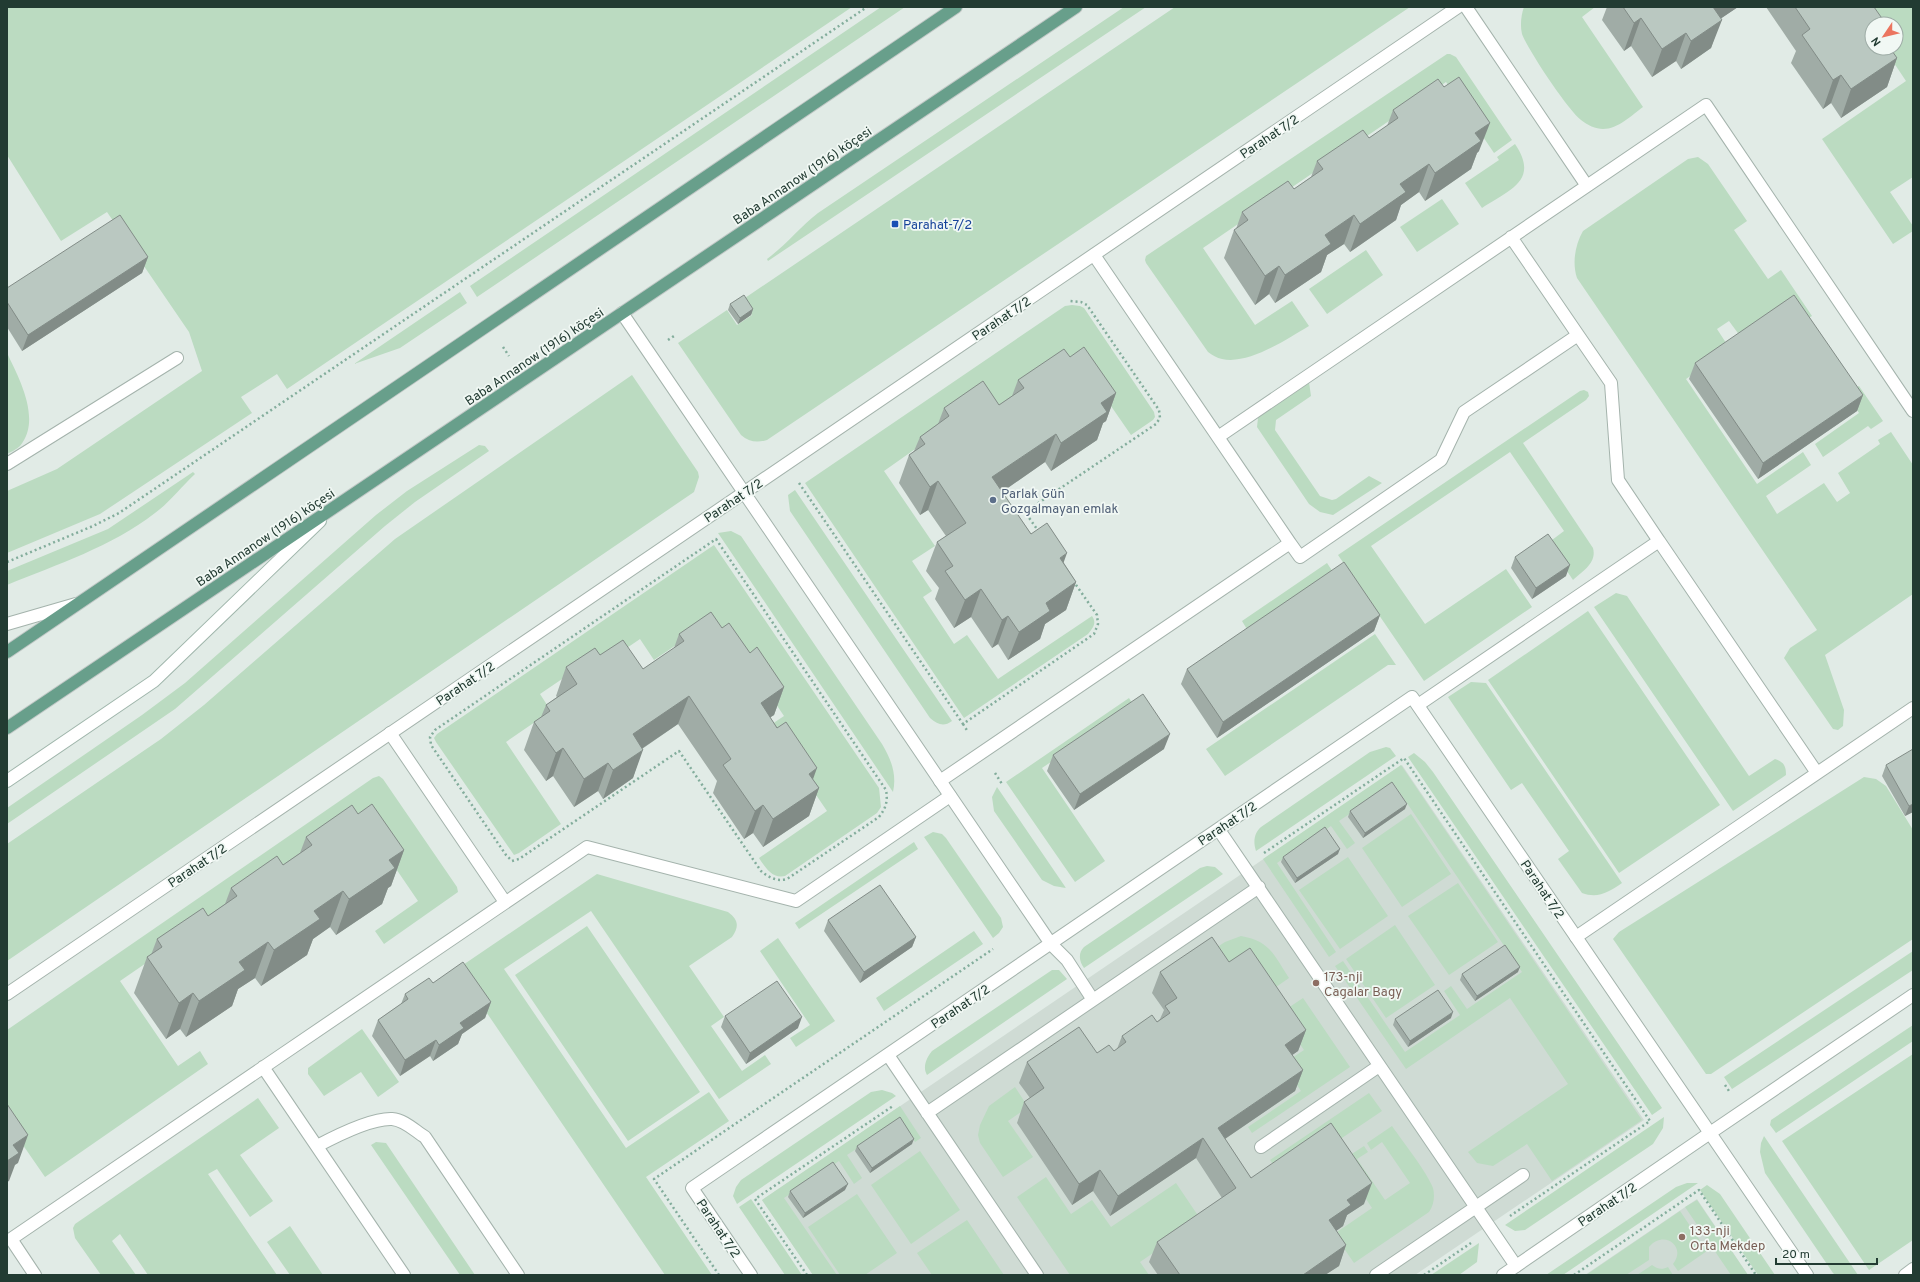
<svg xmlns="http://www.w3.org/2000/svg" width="1920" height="1282" font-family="Overpass,sans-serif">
	<rect width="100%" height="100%" fill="#e1ebe6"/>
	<path fill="#cfdbd4" d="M1402,765L1644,1120L1415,1275H813L762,1200Z
		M1697,1199L1748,1275H1585Z"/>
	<path fill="#bbdbc1" d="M7,7H852L287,389L277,374L241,397L252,413L100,514L7,553V491L57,469L202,371L189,332L107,212L61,241L7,155Z
		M881,7H905L477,297L470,286Z
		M1124,7H1146L768,261L767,259C786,245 800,227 818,213Z
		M1175,7H1410L767,440C757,443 749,442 741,435L678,343L727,310L737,325L752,315L742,300Z
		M1524,7H1595L1582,17L1643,107C1632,115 1618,129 1603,129C1596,129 1587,125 1581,120C1568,110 1528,50 1522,34C1520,26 1521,15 1524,7Z
		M1856,7H1913V177L1890,192L1913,226V231L1893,244L1822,139L1906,81L1884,48H1896V24H1872Z
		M1447,54H1450L1456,57L1512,140L1494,153L1446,82L1203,248L1255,325L1292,301L1309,326C1287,339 1249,365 1222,359C1217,358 1212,355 1208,352L1146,263L1145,260L1146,256Z
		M1515,144C1540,181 1509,190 1482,208L1465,183L1499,160L1497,157Z
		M1698,157L1708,164L1747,221L1734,230L1768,279L1781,270L1812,316L1798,324L1743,340L1729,321L1717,329L1730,349L1686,379L1757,484L1803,452L1811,465L1766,496L1777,514L1824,483L1837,502L1850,493L1838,473L1880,444L1878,440L1891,432L1913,465V594L1825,655L1844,710L1843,726L1838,730L1833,729L1784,658L1790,648L1817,630L1577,278C1572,263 1575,245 1583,231L1688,159Z
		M1442,199L1459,224L1417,252L1400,227Z
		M1366,250L1383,275L1327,314L1309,289Z
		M460,292L467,303L400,348L354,364Z
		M1072,305L1080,306L1084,308L1154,412L1155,417L1153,420L1131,435L1075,354L996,408L928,440L884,471L935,546L912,561L932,591L923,597L954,644L967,635L998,679L1092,616C1097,623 1093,628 1088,634L964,718L805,483L1065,306Z
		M7,353C19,378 42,420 20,446C17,449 11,452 7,454Z
		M632,375L698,472L699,477L694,492L7,961V844L161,739L204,705L395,539Z
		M1309,382L1311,396L1276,420L1275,430L1320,496L1332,500L1336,499L1369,476L1382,483L1333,515L1320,512L1309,504L1257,427L1258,418L1261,415Z
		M1859,386L1883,421L1871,429L1868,426L1823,457L1815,444L1859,413L1846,394Z
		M1584,390L1588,392L1589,396L1586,400L1523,443L1593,548C1597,563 1583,571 1573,580L1548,543L1564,531L1510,452L1371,546L1425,624L1506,569L1532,607L1424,681L1338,555L1580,391Z
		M479,445L485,446L489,451L415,502L385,526L175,709L7,824V808L142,715L185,683L376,515L407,491Z
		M193,472L195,474C181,487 170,502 155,513C111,547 58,564 7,585V571L108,529Z
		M795,490L952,721C944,727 938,725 930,718L790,511L788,495Z
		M731,531L741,536L882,744C891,759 897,774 893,792L718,533Z
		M714,545L879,788L881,807L877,813L785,876C772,879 765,867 759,858L827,811L769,726L784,716L749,664L710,622L654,660L640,639L596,669L590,660L540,694L551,711L506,742L561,824L519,853L514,855L436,742L434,738L437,734Z
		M1327,563L1333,572L1248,631L1242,621Z
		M1616,593L1627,596L1749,776L1775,759C1784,762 1786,766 1786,775L1733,811L1594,607Z
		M1588,611L1720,805L1619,873L1488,680Z
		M1375,634L1396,665H1388L1225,776L1206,749Z
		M1471,682L1486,683L1622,883C1609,892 1598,899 1582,893L1558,859L1569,851L1522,783L1511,790L1448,697Z
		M1129,698L1134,706L1042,768L1105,861L1075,882L1006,782Z
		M1386,747L1390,748L1396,756L1256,851C1253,842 1254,833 1261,827L1370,752Z
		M1414,753L1425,762L1433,772L1662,1108L1652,1115L1408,757Z
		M1401,765L1642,1120L1552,1181L1527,1144L1493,1166L1477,1163L1468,1152L1568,1084L1510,998L1406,1069L1335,966L1343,961L1405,1052L1460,1015L1444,991L1451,986L1467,1009L1522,972L1394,784L1339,821L1355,843L1347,849L1331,826L1277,863L1336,952L1329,957L1263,859Z
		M379,776L383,779L457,887L458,892L384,944L375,931L418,901L360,816L120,981L178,1066L200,1051L208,1064L45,1177L7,1122V1030L373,778Z
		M1864,777L1876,779L1886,786L1913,830V939L1711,1074H1706L1613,939L1619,932Z
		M997,787L1066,888L1054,886L1042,880L994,811L992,797Z
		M1411,814L1451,874L1402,907L1362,848Z
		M933,832L942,834L946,838L1001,918L1003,927L999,933L993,938L924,837Z
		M914,842L918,849L799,929L795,923Z
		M1348,857L1388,916L1340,949L1299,890Z
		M1207,866L1215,867L1223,874L1084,968C1079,961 1078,953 1084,947L1200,868Z
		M597,874L728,912C739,920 739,927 732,937L689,966L724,1017L711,1026L742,1071L765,1055L771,1064L719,1099L591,911L504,969L626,1148L709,1092L729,1121L646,1177L712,1275H665L457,969Z
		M1458,883L1498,942L1449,975L1408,916Z
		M1395,925L1435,985L1386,1018L1346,959Z
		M587,926L700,1092L628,1141L515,975Z
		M974,931L983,944L884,1011L876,998Z
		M1241,936C1270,941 1274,955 1289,978L1266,994L1221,972L1208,953L1225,942Z
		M778,938L835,1021L796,1047L790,1038L810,1025L760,951Z
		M1913,951V970L1732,1089L1724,1077Z
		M1052,970H1059L1067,979L927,1075C922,1067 927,1057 932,1051Z
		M1303,998L1350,1067L1252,1133L1248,1127L1301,1091L1283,1064L1304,1050L1279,1014Z
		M1913,1025V1041L1776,1133L1770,1125L1771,1120Z
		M362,1029L399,1082L378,1097L361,1072L324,1096L308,1074V1068Z
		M1913,1054V1240L1869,1270L1782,1141Z
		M1015,1087L1028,1107L1008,1121L1033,1157L1003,1177L980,1143L978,1135L980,1125L989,1106Z
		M882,1090L892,1093L896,1096L737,1204L733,1196L736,1187L741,1180L871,1092Z
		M1369,1093L1382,1111L1330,1146L1275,1167L1270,1160Z
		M258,1098L279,1128L240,1155L273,1201L250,1217L217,1169L208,1174L277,1275H148L120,1234L112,1241L136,1275H101L75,1238L73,1228L75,1224Z
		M900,1106L921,1138L915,1142L900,1120L847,1155L862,1178L854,1184L839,1161L784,1198L837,1275H813L762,1200Z
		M1664,1117L1663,1128L1653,1144L1525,1230L1515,1231L1505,1225Z
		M1392,1126C1403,1142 1427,1172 1433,1188C1435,1196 1434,1205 1429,1212L1354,1263L1334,1234L1372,1208L1341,1161L1364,1146L1368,1152L1357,1159L1385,1200L1410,1183L1382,1142L1371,1150L1367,1143Z
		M1764,1136L1858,1275H1835L1833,1273L1765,1173L1760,1152L1761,1143Z
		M376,1142L386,1143L475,1275H460L371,1145Z
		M920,1151L960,1210L911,1244L871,1185Z
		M1046,1177L1071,1214L1092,1200L1111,1227L1176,1183L1201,1220L1140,1262L1149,1275H1070L1017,1197Z
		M1687,1183H1698L1563,1275H1546L1676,1187Z
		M1707,1185L1720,1194L1775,1275H1758L1700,1190Z
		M857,1194L897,1253L865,1275H840L808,1227Z
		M751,1199L802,1275H785L739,1207Z
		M1697,1200L1748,1275H1731L1685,1207Z
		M1680,1211L1707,1251L1678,1271L1673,1264C1687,1247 1664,1229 1649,1247V1260L1626,1275H1586Z
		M967,1220L1004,1275H932L917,1253Z
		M290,1226L323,1275H290L267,1242Z
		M1479,1243L1477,1262L1459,1275H1431Z
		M1652,1265C1657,1269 1662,1270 1668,1267L1673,1275H1637Z"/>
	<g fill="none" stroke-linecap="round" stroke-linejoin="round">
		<g stroke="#a4b3ac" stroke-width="14">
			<path id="lane" d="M1466,7L1587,186
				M1578,335L1611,383L1618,480L1659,541
				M1218,437L1706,105L1913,411
				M7,464L177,358
				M1290,543L1300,557L1441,460L1464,412L1578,335L1511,237
				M1418,705L1659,541L1817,773
				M390,733L505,902
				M940,781L1290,543L1094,255
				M1219,830L1516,1266
				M1576,937L1913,708
				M1051,944L1067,960L1093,1000
				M888,1055L1037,1275
				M263,1067L404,1275
				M927,1113L1259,887
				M1710,1133L1913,995
				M317,1146C334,1137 372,1118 392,1119C405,1120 415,1131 425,1137L518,1275
				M1261,1147L1379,1066
				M35,1275L11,1239L587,847L796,901L950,796
				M1376,1275L1523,1175
				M1905,1275L1913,1269"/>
		</g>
		<g stroke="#a4b3ac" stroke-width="14">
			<path id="street" d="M622,313L1051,944
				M7,624L76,604
				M7,994L1458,7
				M751,1275L692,1188L1412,697L1807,1275
				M1503,1275L1710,1133"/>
		</g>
		<g stroke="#a0b6ac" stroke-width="14">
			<path id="secondary" d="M7,781L154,681L320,521"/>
		</g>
		<g stroke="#c1c8c6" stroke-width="14">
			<path id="primary" d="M7,652L956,7
				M7,728L1076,7"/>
		</g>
		<path stroke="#83ad9c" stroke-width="2.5" stroke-dasharray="2 3" stroke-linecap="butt" d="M668,340L674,336
			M503,347L509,356
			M799,483L963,724L1094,634L1098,624L1097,615L1074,582
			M1039,532L1025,512L1156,424L1160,418L1159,410L1087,305L1081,302L1070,301
			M716,539L886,790C888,801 886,808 879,817L787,879C777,882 768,877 761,871L679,751L519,859L512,861L506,855L431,745L430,737L435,730Z
			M7,562L93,526L119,513L867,7
			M963,724L968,732
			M995,773L1002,784
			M1264,853L1404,758L1650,1121L1510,1216
			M1725,1085L1729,1091
			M719,1275L654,1179L993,949
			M807,1275L755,1199L893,1106
			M1424,1275L1471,1243
			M1574,1275L1699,1190L1756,1275"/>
		<use href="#lane" stroke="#fff" stroke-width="12"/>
		<use href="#street" stroke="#fff" stroke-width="12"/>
		<use href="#secondary" stroke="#fff" stroke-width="12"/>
		<use href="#primary" stroke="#689f8b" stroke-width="12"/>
	</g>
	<path fill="#a0aca6" d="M1607,7H1738L1721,18L1711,48L1681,69L1676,61L1652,77L1631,46L1624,51L1602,20Z
		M1766,7H1874L1891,50L1897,58L1887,87L1841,118L1831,103L1823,109L1791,63L1796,51Z
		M1393,110L1479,151L1477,153L1471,169L1425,201L1419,192L1401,205L1396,220L1350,252L1344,244L1327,255L1321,272L1275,303L1269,294L1255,305L1224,258L1234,230L1236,229L1242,212L1294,189L1311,177L1317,161L1369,138L1387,126Z
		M148,257L142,273L22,351L7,327V288Z
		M730,304L753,309L751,315L738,324L728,310Z
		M1070,357L1116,393L1106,421L1103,423L1097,440L1051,471L1045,462L1002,492L1031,534L1064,563L1076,582L1066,610L1045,624L1040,639L1008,660L998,644L992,648L971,617L954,628L935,599L939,588L926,571L937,542L946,536L928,510L920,515L899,483L909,455L914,451L920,437L938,424L944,408L999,405L1012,396L1018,380Z
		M1695,363L1863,395L1857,411L1758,479L1689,379Z
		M1515,557L1566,576L1532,599L1511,568Z
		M1380,615L1374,631L1217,738L1181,684L1187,669Z
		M722,628L750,653L784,687L774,715L770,717L819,788L809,816L763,847L753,833L744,839L713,793L717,781L678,724L642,749L633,778L603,799L598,791L574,807L553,776L546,781L524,750L534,722L541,717L546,705L557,697L556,696L566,667L600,655L643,669L674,648L679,634Z
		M1164,749L1074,810L1047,771L1053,755Z
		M1886,765L1913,812L1905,816L1882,776Z
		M1405,809L1363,838L1348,817L1350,811Z
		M358,814L404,850L391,886L388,888L382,904L336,935L330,927L313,939L307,955L261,986L255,978L238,989L232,1006L186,1037L180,1029L166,1039L134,993L147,957L151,955L157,939L208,916L225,904L231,888L283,865L300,853L306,837Z
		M1338,854L1295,883L1281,862L1283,857Z
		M828,920L916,937L912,947L860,983L824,931Z
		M1229,962L1306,1030L1298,1051L1292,1055L1303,1070L1295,1091L1225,1139L1251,1178L1364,1204L1347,1215L1343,1226L1336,1231L1346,1245L1339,1266L1325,1275H1158L1149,1262L1157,1242L1222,1198L1196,1158L1110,1216L1093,1191L1072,1205L1017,1123L1024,1102L1030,1098L1019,1083L1027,1062L1097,1053L1114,1051L1117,1049L1122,1036L1157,1022L1160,1019L1164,1010L1152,993L1160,972Z
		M1518,972L1475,1001L1460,980L1462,974Z
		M433,983L491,1002L485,1018L462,1034L458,1044L433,1061L430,1056L400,1076L372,1036L378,1020L401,1004L405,994Z
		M725,1016L798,1028L746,1064L721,1027Z
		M1451,1018L1408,1047L1393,1025L1395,1019Z
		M912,1144L870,1173L855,1151L857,1146Z
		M845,1190L803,1218L788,1197L790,1191Z"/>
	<path fill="#828c87" d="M1710,7H1738L1701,32Z
		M1641,18L1631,46L1624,51L1634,23Z
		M1722,20L1711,48L1681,69L1691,41Z
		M1686,33L1676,61L1652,77L1662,49Z
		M1897,58L1887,87L1841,118L1851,89Z
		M1841,75L1831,103L1823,109L1833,80Z
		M1490,123L1479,151L1477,153L1471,169L1425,201L1435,173L1475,133Z
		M1429,164L1419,192L1401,205L1396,220L1350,252L1360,224L1400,184Z
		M1354,215L1344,244L1327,255L1321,272L1275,303L1285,275L1325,235Z
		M148,257L142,273L22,351L28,335Z
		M1279,266L1269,294L1255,305L1265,276Z
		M753,309L751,315L738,324L740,318Z
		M1116,393L1106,421L1103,423L1097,440L1051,471L1061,443L1101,403Z
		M1863,395L1857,411L1758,479L1763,463Z
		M1056,434L1045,462L982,506L992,477Z
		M938,481L928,510L920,515L930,487Z
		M1067,553L1057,581L1060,558Z
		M1570,565L1566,576L1532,599L1536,588Z
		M1076,582L1066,610L1045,624L1040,639L1008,660L1019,632L1046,603Z
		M981,589L971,617L954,628L965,600Z
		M1380,615L1374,631L1217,738L1223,722Z
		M1008,616L998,644L992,648L1002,620Z
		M784,687L774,715L750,731L761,703Z
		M689,696L678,724L622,762L633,734Z
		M1170,734L1164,749L1074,810L1080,794Z
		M563,748L553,776L546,781L556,753Z
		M643,750L633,778L603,799L613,770Z
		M608,763L598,791L574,807L584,779Z
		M817,768L807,796L819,788L809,816L763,847L773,819L809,774Z
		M1407,804L1405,809L1363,838L1365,833Z
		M1913,804V812L1905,816L1909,806Z
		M763,805L753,833L744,839L755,811Z
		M1340,849L1338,854L1295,883L1297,878Z
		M404,850L391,886L388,888L382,904L336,935L349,899L389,860Z
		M343,891L330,927L313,939L307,955L261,986L274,950L314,911Z
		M916,937L912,947L860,983L864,972Z
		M268,942L255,978L238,989L232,1006L186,1037L199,1001L239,962Z
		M1520,967L1518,972L1475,1001L1477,996Z
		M193,993L180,1029L166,1039L179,1003Z
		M491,1002L485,1018L462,1034L458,1044L433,1061L439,1045L460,1023Z
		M1453,1012L1451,1018L1408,1047L1410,1041Z
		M802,1017L798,1028L746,1064L750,1053Z
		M1306,1030L1298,1051L1278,1065L1285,1045Z
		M436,1040L430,1056L400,1076L405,1060Z
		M1303,1070L1295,1091L1210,1149L1218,1128Z
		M28,1135L18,1163L15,1165L9,1181L7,1182V1161L13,1145Z
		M1203,1138L1196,1158L1110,1216L1118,1196Z
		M914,1139L912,1144L870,1173L872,1168Z
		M1100,1170L1093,1191L1072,1205L1079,1184Z
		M1372,1183L1364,1204L1347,1215L1343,1226L1322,1241L1329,1220L1347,1200Z
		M848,1184L845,1190L803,1218L805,1213Z
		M1346,1245L1339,1266L1325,1275H1303Z"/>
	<path fill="#bac8c1" stroke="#828c87" d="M1623,7H1713L1722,20L1691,41L1686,33L1662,49L1641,18L1634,23Z
		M1795,7H1874L1886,24H1872V48H1890L1897,58L1851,89L1841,75L1833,80L1802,35L1810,29Z
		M1459,77L1490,123L1475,133L1481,141L1435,173L1429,164L1400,184L1406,192L1360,224L1354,215L1325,235L1331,244L1285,275L1279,266L1265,276L1234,230L1248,220L1242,212L1288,181L1294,189L1323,169L1317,161L1363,130L1369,138L1398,118L1393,110L1438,79L1444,87Z
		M120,215L148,257L28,335L7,302V288Z
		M744,295L753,309L740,318L730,304Z
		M1794,295L1863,395L1763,463L1695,363Z
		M1084,347L1116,393L1101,403L1107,412L1061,443L1056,434L992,477L1031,534L1047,523L1067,553L1060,558L1076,582L1046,603L1050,611L1019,632L1008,616L1002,620L981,589L965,600L945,571L953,566L937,542L966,523L938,481L930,487L909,455L925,444L920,437L949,416L944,408L983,381L999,405L1024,388L1018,380L1064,349L1070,357Z
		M1548,534L1570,565L1536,588L1515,557Z
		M1344,562L1380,615L1223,722L1187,669Z
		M711,612L722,628L729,623L750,653L757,647L784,687L761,703L777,728L786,722L817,768L809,774L819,788L773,819L763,805L755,811L723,765L731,759L689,696L633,734L643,750L613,770L608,763L584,779L563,748L556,753L534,722L550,711L546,705L577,684L566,667L595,648L600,655L623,640L643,669L684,641L679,634Z
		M1143,694L1170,734L1080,794L1053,755Z
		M1913,749V804L1909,806L1886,765Z
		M1392,782L1407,804L1365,833L1350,811Z
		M372,804L404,850L389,860L395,868L349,899L343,891L314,911L320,919L274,950L268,942L239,962L245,970L199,1001L193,993L179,1003L147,957L162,947L157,939L203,908L208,916L237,896L231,888L277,856L283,865L312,845L306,837L352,805L358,814Z
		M1325,827L1340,849L1297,878L1283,857Z
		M880,885L916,937L864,972L828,920Z
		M1212,937L1229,962L1250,948L1306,1030L1285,1045L1303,1070L1218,1128L1251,1178L1331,1123L1372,1183L1347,1200L1351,1205L1329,1220L1346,1245L1303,1275H1180L1157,1242L1236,1188L1203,1138L1118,1196L1100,1170L1079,1184L1024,1102L1044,1088L1027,1062L1079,1027L1097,1053L1109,1045L1114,1051L1126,1042L1122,1036L1152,1015L1157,1022L1170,1013L1165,1006L1177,998L1160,972Z
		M1505,945L1520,967L1477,996L1462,974Z
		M463,962L491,1002L460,1023L464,1028L439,1045L436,1040L405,1060L378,1020L408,999L405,994L429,978L433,983Z
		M777,981L802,1017L750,1053L725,1016Z
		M1438,990L1453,1012L1410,1041L1395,1019Z
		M7,1104L28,1135L13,1145L19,1153L7,1161Z
		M900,1117L914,1139L872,1168L857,1146Z
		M833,1162L848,1184L805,1213L790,1191Z"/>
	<rect fill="#1a4fb4" stroke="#f1f8f4" stroke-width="1.5" x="891" y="220" width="8" height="8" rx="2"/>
	<circle fill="#5c6f8a" stroke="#f1f8f4" stroke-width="1.5" cx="993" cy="500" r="4"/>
	<g fill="#8d6e63" stroke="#f1f8f4" stroke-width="1.5">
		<circle cx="1316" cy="983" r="4"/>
		<circle cx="1682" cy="1237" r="4"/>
	</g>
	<g text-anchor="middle" stroke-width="3.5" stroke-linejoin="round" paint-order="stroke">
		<g font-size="13" fill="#223b32" stroke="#f1f8f4">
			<text transform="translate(1269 136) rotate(-34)" y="5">Parahat 7/2</text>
			<text transform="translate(802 175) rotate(-34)" y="5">Baba Annanow (1916) köçesi</text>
			<text transform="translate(1001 318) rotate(-34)" y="5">Parahat 7/2</text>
			<text transform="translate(534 356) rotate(-34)" y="5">Baba Annanow (1916) köçesi</text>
			<text transform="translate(733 500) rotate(-34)" y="5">Parahat 7/2</text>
			<text transform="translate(265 537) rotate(-34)" y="5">Baba Annanow (1916) köçesi</text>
			<text transform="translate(465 683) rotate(-34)" y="5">Parahat 7/2</text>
			<text transform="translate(1227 823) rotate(-34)" y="5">Parahat 7/2</text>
			<text transform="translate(197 865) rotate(-34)" y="5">Parahat 7/2</text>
			<text transform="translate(1543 889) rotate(56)" y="5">Parahat 7/2</text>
			<text transform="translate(960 1006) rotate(-34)" y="5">Parahat 7/2</text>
			<text transform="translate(1607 1204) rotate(-34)" y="5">Parahat 7/2</text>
			<text transform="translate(719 1228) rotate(56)" y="5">Parahat 7/2</text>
		</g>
		<g font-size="13" fill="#164399" stroke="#f1f8f4" text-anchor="start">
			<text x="903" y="229">Parahat-7/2</text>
		</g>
		<g font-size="13" fill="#4e5e75" stroke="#f1f8f4" text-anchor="start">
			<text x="1001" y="498">Parlak Gün<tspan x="1001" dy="15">Gozgalmayan emlak</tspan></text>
		</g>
		<g font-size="13" fill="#785e54" stroke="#f1f8f4" text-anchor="start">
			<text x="1324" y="981">173-nji<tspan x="1324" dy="15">Cagalar Bagy</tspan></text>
			<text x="1690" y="1235">133-nji<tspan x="1690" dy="15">Orta Mekdep</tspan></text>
		</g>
	</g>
	<rect width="1920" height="1282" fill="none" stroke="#223b32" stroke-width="16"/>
	<g transform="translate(1884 36) rotate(235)"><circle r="19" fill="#f1f8f4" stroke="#9eaca6"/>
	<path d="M0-3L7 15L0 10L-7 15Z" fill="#eb755f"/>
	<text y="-6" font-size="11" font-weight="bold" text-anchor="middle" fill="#223b32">N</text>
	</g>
	<path d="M1776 1258v6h101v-6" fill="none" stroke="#223b32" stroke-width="2"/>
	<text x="1782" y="1258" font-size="12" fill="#223b32" stroke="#f1f8f4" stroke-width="3" paint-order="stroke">20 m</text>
</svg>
